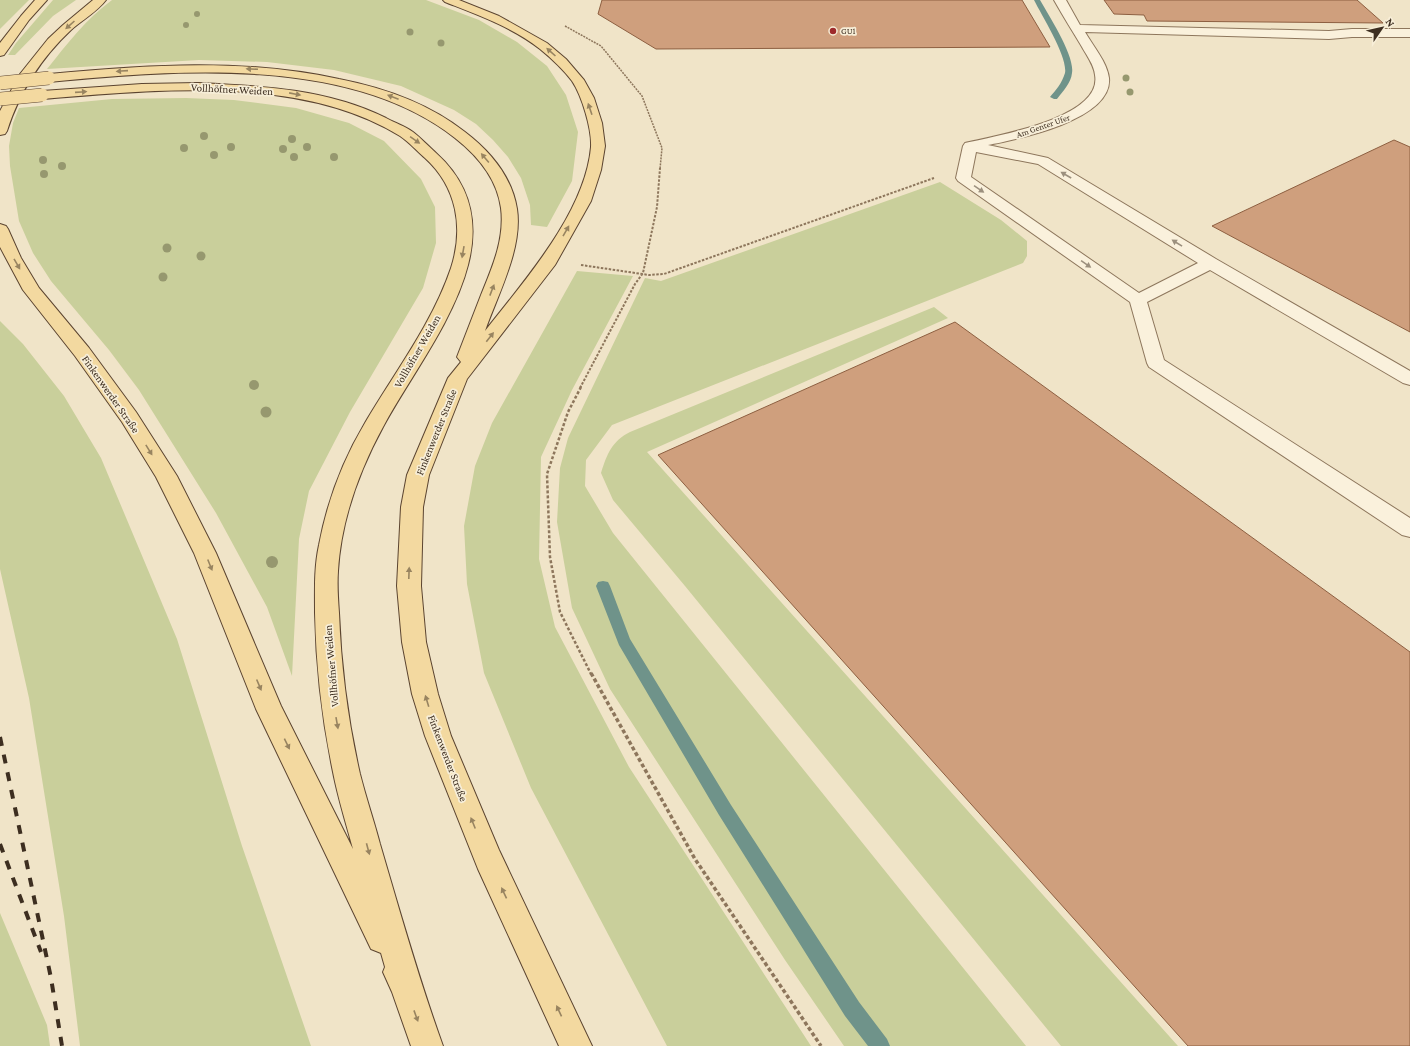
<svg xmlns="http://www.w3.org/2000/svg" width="1410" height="1046" font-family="'Crimson Pro',serif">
	<rect width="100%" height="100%" fill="#f0e4c8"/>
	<path fill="#c9cf9b" d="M0,0H29L0,29Z
		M53,0H76L53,16L15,55H8L16,43Z
		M112,0H426L479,20L517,42L547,66L566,95L578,132L572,181L547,227L531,225L530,205L521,178L508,157L493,140L476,124L454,110L401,86L334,70L267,62L199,60L47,69C67,44 86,19 112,0Z
		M186,98L234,100L296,108L349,123L384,141L421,179L435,207L436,243L423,288L350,412L309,491L299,539L292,676L267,607L216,513L139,390L109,350L51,281L33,253L19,221L10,166L9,146L13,123L19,108L112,99Z
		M940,182L1001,220L1027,241V256L1023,263L612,425L586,460L585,486L613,533L1026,1046H844L785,960L610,689L572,608L557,522L560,468L568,438L645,278L661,281Z
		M577,271L633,276L572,390L541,457L539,559L555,627L629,767L811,1046H667L531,788L484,673L467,584L464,526L475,466L492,423Z
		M934,307L948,318L647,452L1178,1046H1061L685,586L613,500L601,473C607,454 612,441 630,432Z
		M0,321L23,344L64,396L101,458L177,639L242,846L311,1046H80L64,916L29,698L0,569Z
		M0,913L47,1025L50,1046H0Z"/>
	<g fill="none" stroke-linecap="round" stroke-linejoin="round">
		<path fill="#6f938a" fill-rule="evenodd" d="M1034,0H1040C1049,16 1075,56 1072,73C1071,83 1063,91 1057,99H1054L1050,97C1056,90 1062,83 1065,73C1068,57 1042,16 1034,0Z
			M603,581L608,582L610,586L630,639L731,805L859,1002L887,1039L890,1046H868L845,1016L719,815L619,645L596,586L598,582Z"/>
	</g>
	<path fill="#cf9f7d" stroke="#8d5f41" d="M602,0H1022L1050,47L656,49L598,14Z
		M1104,0H1357L1383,23L1147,21L1144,15L1114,14Z
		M1394,140L1410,147V332L1212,226Z
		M955,322L1410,652V1046H1188L658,455Z"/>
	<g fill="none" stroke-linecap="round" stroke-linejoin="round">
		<g stroke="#8d765c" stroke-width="2">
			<path id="minor" d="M1054,0H1066L1080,25L1329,31L1352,29H1410V37H1352L1329,39L1085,32C1093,46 1107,62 1109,78C1113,120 1018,139 988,145L1048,158L1216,259L1410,371V385L1403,383L1210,270L1147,302L1164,360L1410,518V537L1402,535L1149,367L1147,363L1130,302L958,181L956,178L963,146L965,143C995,136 1103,118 1095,75C1094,65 1087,56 1082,47C1073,32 1063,16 1054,0ZM976,152L1038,164L1198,263L1139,293L971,177Z"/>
		</g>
		<g stroke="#5b4430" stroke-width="2">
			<path id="major" d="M35,0H47L29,20L4,55L0,56V43L21,16Z
				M93,0H106C98,11 81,21 71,30C40,59 20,91 7,131L5,134L0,135V111L20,74L48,39L63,25Z
				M443,0H459L499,16L547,43L566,59L584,80L594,98L602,123L605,146L601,170L591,201L555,265L467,379L429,475L423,507L421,586L426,642L438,694L451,736L499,850L592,1046H559L478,869L425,736L412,694L402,642L397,586L401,507L407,475L448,378L461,362L457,357C465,336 473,316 481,295C492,268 505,239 501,208C497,179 478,156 455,138C350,55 175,70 49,82L44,81L43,78L44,75L49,74C146,65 243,58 339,79C385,88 428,103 465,132C490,151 512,177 517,209C523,248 498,294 485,331C524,281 585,213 591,147C592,129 582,96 572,81C563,69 551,58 540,49C512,27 478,15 445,2Z
				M198,83C262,86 328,89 386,118C395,123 405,126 413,132C421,138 428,146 436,153C527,235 425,348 383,427C359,471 341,521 338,571C337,585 338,599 339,613C341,667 348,721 360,774C366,798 374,821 380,844C400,912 419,980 443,1046H411L392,992L383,972L385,967L381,953L371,949L256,709L194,553L156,477L122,422L75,356L23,290L0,247V224L6,226L8,229L21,258L39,288L89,348L136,412L177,476L216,553L281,706L353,849C346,823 338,798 333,772C322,719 316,667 315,613C315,590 314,568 319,545C327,502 343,460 365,423C395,372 432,324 451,268C464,228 457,187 425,158C417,151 409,142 400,136C300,74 154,90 42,99L37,98L35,95L37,92L42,91L142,84Z"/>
		</g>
		<path stroke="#8d765c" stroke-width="1.5" stroke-dasharray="2 1" stroke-linecap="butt" d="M565,26L601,46L642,96L662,148L660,169"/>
		<path stroke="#8d765c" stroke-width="2" stroke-dasharray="2.5 1.5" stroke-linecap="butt" d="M581,265L649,275L664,274L934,178
			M580,388L635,284L643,273L657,207L660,168"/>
		<path stroke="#8d765c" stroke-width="2.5" stroke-dasharray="3 2" stroke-linecap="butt" d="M581,387L568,412L547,474L550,557L560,612L591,674"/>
		<path stroke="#8d765c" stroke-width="3.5" stroke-dasharray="4 2.5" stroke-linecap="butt" d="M591,673L695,859L821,1046"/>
		<use href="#minor" fill="#faf1dc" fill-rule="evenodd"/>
		<use href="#major" fill="#f3d9a0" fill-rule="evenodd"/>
		<path stroke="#3d2e20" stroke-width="4" stroke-dasharray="9 9" stroke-linecap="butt" d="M0,737L51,978L62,1046
			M0,844L41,952"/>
		<g stroke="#5b4430" stroke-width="14" stroke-linecap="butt">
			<path id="major-bridge" d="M0,83L49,78
				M0,99L42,95"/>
		</g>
		<use href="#major-bridge" stroke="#f3d9a0" stroke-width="13"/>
	</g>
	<g fill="#96986f">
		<circle cx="197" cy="14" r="3"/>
		<circle cx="186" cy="25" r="3"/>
		<circle cx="410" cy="32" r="3.5"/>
		<circle cx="441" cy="43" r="3.5"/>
		<circle cx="1126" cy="78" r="3.5"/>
		<circle cx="1130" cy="92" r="3.5"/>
		<circle cx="204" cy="136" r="4"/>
		<circle cx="292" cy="139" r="4"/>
		<circle cx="231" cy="147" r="4"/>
		<circle cx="307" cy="147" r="4"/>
		<circle cx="184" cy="148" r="4"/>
		<circle cx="283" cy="149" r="4"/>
		<circle cx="214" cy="155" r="4"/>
		<circle cx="294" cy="157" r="4"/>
		<circle cx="334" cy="157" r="4"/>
		<circle cx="43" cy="160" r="4"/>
		<circle cx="62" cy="166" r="4"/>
		<circle cx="44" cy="174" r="4"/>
		<circle cx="167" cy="248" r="4.5"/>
		<circle cx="201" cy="256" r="4.5"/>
		<circle cx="163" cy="277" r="4.5"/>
		<circle cx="254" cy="385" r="5"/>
		<circle cx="266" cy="412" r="5.5"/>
		<circle cx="272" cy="562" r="6"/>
	</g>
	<defs><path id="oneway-solid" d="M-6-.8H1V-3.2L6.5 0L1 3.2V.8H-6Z"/></defs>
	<g fill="#988460">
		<use href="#oneway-solid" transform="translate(70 25) rotate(138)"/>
		<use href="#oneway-solid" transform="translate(551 52) rotate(-138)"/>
		<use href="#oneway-solid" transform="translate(252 69) rotate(-177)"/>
		<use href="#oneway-solid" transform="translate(122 71) rotate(176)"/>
		<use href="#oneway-solid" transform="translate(81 92) rotate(-4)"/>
		<use href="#oneway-solid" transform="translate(295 94) rotate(11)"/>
		<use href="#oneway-solid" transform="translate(393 97) rotate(-159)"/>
		<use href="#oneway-solid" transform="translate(590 109) rotate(-109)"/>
		<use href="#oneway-solid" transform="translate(415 140) rotate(35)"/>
		<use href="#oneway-solid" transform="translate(485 158) rotate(-130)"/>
		<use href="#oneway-solid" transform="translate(566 231) rotate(-60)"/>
		<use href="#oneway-solid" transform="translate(463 252) rotate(100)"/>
		<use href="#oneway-solid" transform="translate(17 264) rotate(60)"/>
		<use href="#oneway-solid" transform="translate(492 290) rotate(-69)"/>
		<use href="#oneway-solid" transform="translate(490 337) rotate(-52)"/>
		<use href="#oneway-solid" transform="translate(149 450) rotate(58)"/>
		<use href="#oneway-solid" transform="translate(210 565) rotate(68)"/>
		<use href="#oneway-solid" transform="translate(409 573) rotate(-88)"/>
		<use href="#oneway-solid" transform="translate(259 685) rotate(67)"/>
		<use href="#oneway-solid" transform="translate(427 701) rotate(-107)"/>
		<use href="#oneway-solid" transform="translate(337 723) rotate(80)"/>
		<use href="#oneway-solid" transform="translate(287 744) rotate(64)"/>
		<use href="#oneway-solid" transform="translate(473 823) rotate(-112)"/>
		<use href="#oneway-solid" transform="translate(368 849) rotate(75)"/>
		<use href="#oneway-solid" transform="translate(504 893) rotate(-115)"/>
		<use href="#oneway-solid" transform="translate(559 1011) rotate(-115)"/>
		<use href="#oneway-solid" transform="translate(416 1016) rotate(70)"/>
	</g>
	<g fill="#9c907e">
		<use href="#oneway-solid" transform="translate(1066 175) rotate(-150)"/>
		<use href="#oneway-solid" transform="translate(979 189) rotate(34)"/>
		<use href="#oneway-solid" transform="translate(1177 243) rotate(-148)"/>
		<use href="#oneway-solid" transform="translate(1086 264) rotate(35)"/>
	</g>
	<circle fill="#9e2a2b" stroke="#f7eed8" stroke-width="1.5" cx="833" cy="31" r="4"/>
	<g text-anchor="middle" stroke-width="3.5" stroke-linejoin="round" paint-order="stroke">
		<g font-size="9" fill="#3d2e20" stroke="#f7eed8" text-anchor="start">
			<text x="841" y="34">GU1</text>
		</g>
		<g font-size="9" fill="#3d2e20" stroke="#f7eed8">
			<text transform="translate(1043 126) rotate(-19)" y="3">Am Genter Ufer</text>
		</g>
		<g font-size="11" fill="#3d2e20" stroke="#f7eed8">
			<text transform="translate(232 89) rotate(3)" y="4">Vollhöfner Weiden</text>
			<text transform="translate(417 351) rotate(-60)" y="4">Vollhöfner Weiden</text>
			<text transform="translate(111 394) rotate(55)" y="4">Finkenwerder Straße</text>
			<text transform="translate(436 432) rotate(-68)" y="4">Finkenwerder Straße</text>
			<text transform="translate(331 666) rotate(-95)" y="4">Vollhöfner Weiden</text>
			<text transform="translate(448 758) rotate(69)" y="4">Finkenwerder Straße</text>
		</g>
	</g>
	<g transform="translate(1382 28) rotate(56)" stroke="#f7eed8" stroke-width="3" paint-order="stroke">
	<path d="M0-3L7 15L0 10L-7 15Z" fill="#3d2e20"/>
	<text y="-6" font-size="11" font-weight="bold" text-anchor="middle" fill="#3d2e20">N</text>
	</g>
</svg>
